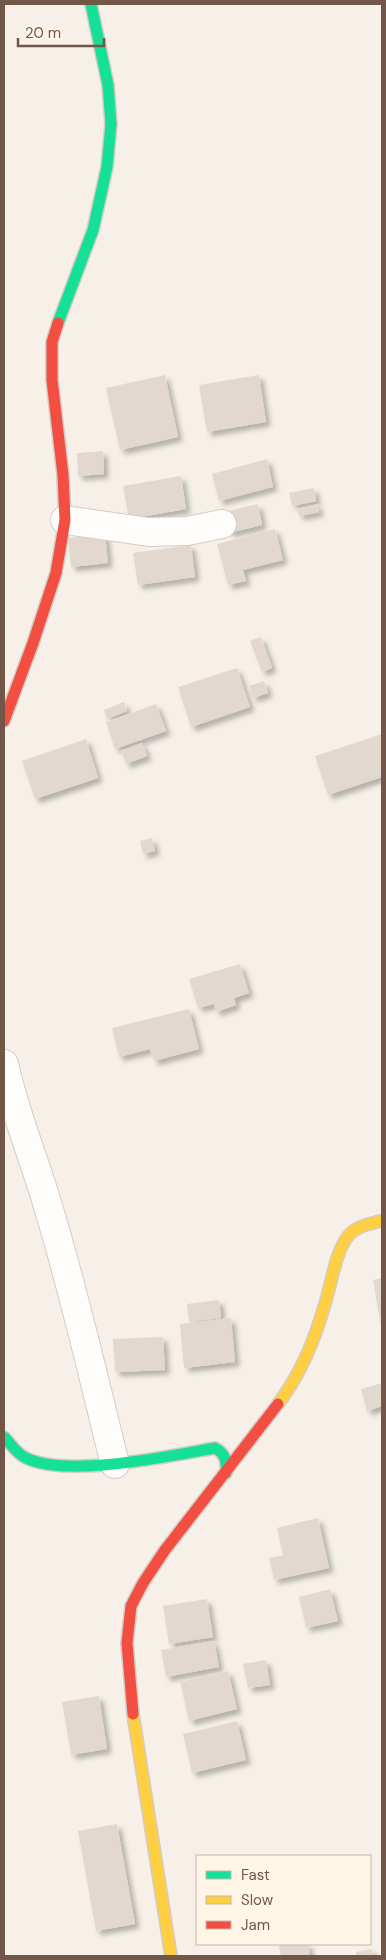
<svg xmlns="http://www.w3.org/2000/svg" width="386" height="1960" font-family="'DM Sans',sans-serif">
	<defs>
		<filter id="shadow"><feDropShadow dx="4.5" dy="4.5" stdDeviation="2.5" flood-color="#0004"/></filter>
	</defs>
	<rect width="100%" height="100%" fill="#f6f0e8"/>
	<path fill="#e2d8d0" filter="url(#shadow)" d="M165,375L178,437L120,450L106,388Z
		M259,375L266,422L207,432L199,385Z
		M103,451L104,474L78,476L77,453Z
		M267,459L273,487L219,501L212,474Z
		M181,476L186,509L129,519L123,486Z
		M314,488L316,501L292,506L289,493Z
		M258,504L262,525L229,533L224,512Z
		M318,504L319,512L299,516L297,509Z
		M275,529L283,560L243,570L246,581L228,585L217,544Z
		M105,534L108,563L71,567L68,538Z
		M191,545L195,577L138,585L133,553Z
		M261,637L272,668L262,672L250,641Z
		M237,668L250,707L191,727L178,687Z
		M264,681L268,693L253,698L249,686Z
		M124,702L127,711L107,719L104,710Z
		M156,704L166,731L115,749L106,722Z
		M382,734V777L328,795L315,756Z
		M86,739L98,778L35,799L22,761Z
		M142,743L147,756L126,764L121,751Z
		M152,838L155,851L143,854L140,841Z
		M240,964L249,993L234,998L236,1005L216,1012L214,1004L198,1008L189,979Z
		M189,1009L199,1049L154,1061L150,1049L119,1057L112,1028Z
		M382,1278V1326H381L373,1280Z
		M219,1300L221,1318L189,1322L187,1304Z
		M231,1318L235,1362L184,1368L180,1324Z
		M163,1337L165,1370L115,1372L113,1339Z
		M382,1383V1406L367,1411L361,1389Z
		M318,1518L329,1568L274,1580L269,1558L283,1555L277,1528Z
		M330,1589L338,1621L306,1628L299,1597Z
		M207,1599L213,1637L169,1644L163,1606Z
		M214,1641L219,1667L166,1677L161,1650Z
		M266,1660L270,1685L248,1688L243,1664Z
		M228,1671L237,1709L189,1721L180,1682Z
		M99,1696L107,1749L71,1755L62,1702Z
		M237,1721L246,1760L192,1773L183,1734Z
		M117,1824L135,1924L96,1931L78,1831Z
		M293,1944H308L310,1956H281L279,1946Z
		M372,1949L373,1956H356V1952Z"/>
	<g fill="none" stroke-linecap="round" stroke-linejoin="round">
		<g stroke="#d4ccc5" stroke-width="30">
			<path id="street" d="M65,520L149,532L187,531L222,524
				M4,1064C15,1115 36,1163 50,1213C75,1296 94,1380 115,1464"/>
		</g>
		<g stroke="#d5ccc4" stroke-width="14">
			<path id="fast" d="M58,323L93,230L107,167L111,124L108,85L91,4
				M4,1437C11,1444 17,1454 26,1458C67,1478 170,1456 215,1448C226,1454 227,1462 226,1473"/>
		</g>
		<g stroke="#d5ccc4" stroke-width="14">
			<path id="slow" d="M278,1404C300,1375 314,1342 324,1307C331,1287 335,1251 349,1235C357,1226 369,1224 380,1221
				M133,1714L171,1956"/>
		</g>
		<g stroke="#d5ccc4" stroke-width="14">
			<path id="jam" d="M4,721L33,643L56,573L65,520L63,475L52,380V342L58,323
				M133,1714L127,1643L131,1606L143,1583L165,1550L278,1404"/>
		</g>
		<use href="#street" stroke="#fefdfc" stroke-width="28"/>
		<use href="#fast" stroke="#16e098" stroke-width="11"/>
		<use href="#slow" stroke="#ffcf43" stroke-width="11"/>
		<use href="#jam" stroke="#f24e42" stroke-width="11"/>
	</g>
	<rect width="386" height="1960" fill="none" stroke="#725749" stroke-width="10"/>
	<rect x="196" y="1855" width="175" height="90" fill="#fff5e7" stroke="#c7b6a8"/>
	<rect x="206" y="1871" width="25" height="8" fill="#16e098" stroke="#c7b6a8"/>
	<text x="241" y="1880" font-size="15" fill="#725749">Fast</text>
	<rect x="206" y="1896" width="25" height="8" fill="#ffcf43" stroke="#c7b6a8"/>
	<text x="241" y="1905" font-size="15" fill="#725749">Slow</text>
	<rect x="206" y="1921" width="25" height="8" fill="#f24e42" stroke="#c7b6a8"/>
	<text x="241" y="1930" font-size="15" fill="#725749">Jam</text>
	<path d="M18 38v8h86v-8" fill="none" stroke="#725749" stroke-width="2.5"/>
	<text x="25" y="38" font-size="15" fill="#725749" stroke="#fff5e7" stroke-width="4" paint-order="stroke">20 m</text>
</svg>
